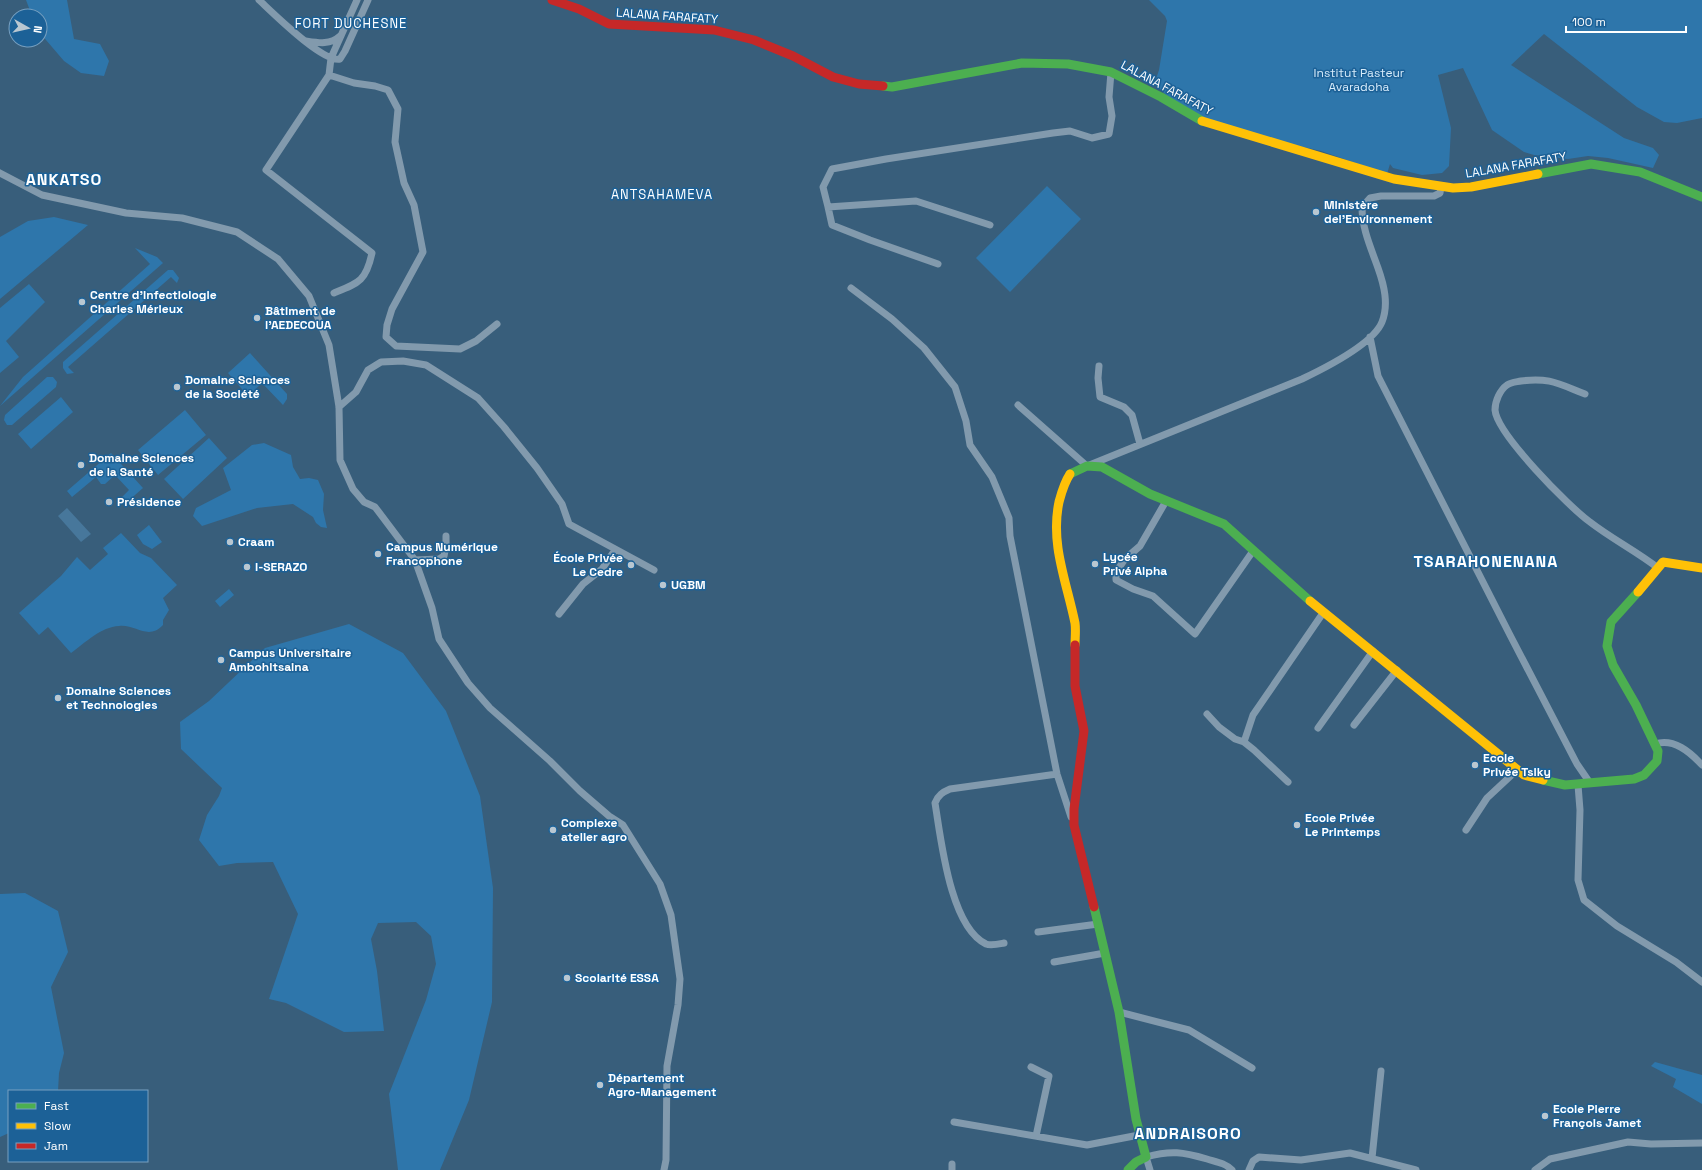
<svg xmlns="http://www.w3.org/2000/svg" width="1702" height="1170" font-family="'Space Grotesk',sans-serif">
	<rect width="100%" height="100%" fill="#385e7b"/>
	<path fill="#2e76ab" d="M26,0H67L74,39L100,44L109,61L104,76L81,73L64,61L40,33V16H32Z
		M1149,0H1702V118L1677,123L1664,122L1637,107L1544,34L1511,65L1624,138L1653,148L1659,155L1653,168L1608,158L1588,156L1568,159L1534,155L1524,152L1492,130L1463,68L1438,75L1451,128L1449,166L1442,173L1422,175L1393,168L1390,164L1387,174L1321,151L1273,140L1204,119L1167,96L1158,87L1156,79L1159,70L1167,21L1165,16Z
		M1047,186L1081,219L1010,292L976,258Z
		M54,217L88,225L0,299V237L28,221Z
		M135,248L157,257L163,263L0,406L23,377L150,264Z
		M168,270H173L179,278L177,283L171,277L68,367L74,373L67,374L63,368V362Z
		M29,284L45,302L6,341L19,357L0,373V308Z
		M250,353L287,394V399L283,405L262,383L248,396L228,373Z
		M47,377H53L57,382L56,387L12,425H7L4,420L5,415Z
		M61,397L73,412L31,449L18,434Z
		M185,410L206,435L158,475L138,450Z
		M209,438L227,458L183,499L164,479Z
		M264,443L291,455L293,467L300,479L309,478L318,480L324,494L323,510L327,528L321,527L316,523L313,517L293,504L257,508L202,526L193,516L196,508L231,490L223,468L252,445Z
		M111,453L143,488L127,502L122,497L129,490L115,475L105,484H101L96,477L72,497L67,491Z
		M149,525L162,542L152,549L143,544L137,535Z
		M121,533L140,553L151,558L177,585L163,598L169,610L163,620V625C148,641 136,624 119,626C101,627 86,642 71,653L48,627L39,635L19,613L61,576L77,557L90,570L108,554L103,548Z
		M229,589L234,595L220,607L215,601Z
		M349,624L403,653L446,711L480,796L493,888L492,1002L469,1100L440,1170H398L389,1094L426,1000L436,964L431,936L416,922L378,923L371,939L377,971L384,1031L344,1032L286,1003L269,999L298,914L273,862L237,863L219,866L199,840L207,815L219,796L222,788L181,749L180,722L209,701L265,648Z
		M25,893L58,911L68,952L51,987L64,1053L59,1073L58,1091H9V1133L0,1137V894Z
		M1655,1062L1702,1075V1104L1673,1087L1676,1079L1651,1066Z"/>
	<path fill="#47779b" d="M67,508L91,534L81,542L58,516Z"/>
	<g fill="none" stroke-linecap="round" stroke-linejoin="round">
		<path stroke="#829aad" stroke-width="7" d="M259,0C273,13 323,63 340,59L345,51L368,0
			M306,41C319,43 330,45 340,36
			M329,75L354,83L375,86L388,90L398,109L395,142L404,183L414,205L423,252L392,309L387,325L386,337L396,346L460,349L476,341L497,324
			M0,173L42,195L126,213L182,218L237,232L278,259L309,296L329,345L339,407L340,460L353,489L364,502L375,507L415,560L432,608L439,639L468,683L490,708L550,761L580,791L609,816L623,825L660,884L671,915L680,979L678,1005L667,1066L666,1160L664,1170
			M828,207L832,225L870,240L938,264
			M990,225L916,201L828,207L823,187L832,169L886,159L1053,133L1070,131L1092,138L1109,134L1112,116L1109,97L1111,72
			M851,288L892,319L924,348L955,387L966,421L970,445L992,477L1009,518L1010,536L1057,774L1071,817
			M334,293C359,283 366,281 372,253L266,170L329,75L331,58L357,0
			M1370,337L1378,376L1510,635L1577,764L1590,783
			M1099,366L1098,378L1100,397L1124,407L1132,415L1140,444
			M1585,394C1559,384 1549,377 1521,381C1516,382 1511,382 1507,385C1500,390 1495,401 1495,410C1497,434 1569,507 1590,522C1612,539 1636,551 1658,568
			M1018,405L1087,466L1302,379C1323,369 1373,344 1382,322C1389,304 1384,285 1378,268C1371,248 1362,229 1362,207L1370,198L1381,196H1434L1440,193L1441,186
			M339,407L356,392L368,370L381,362L403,361L426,365L478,398L504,427L537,468L562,504L569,524L654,570
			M1166,501L1140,546L1125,559L1116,572V580L1133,589L1153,596L1195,634L1253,551
			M415,560L439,559L444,556L446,546V536
			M559,614L583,584L602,569L615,550
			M1207,714L1219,727L1235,739L1244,742L1254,750L1288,782
			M1354,725L1397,670
			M1318,728L1373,651
			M1244,742L1253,715L1323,613
			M1655,744C1674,738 1690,752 1702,765
			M1578,785L1580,810L1578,880L1584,900L1617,926L1676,962L1702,982
			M1466,830L1487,798L1517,770
			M1038,932L1098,924
			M1004,943C999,944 991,946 986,944C950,927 941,839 935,803C938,795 943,792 950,789L1057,774
			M1054,962L1105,953
			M1119,1012L1189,1030L1252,1068
			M1031,1067L1049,1076L1036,1136
			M954,1122L1087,1145L1139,1135
			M1372,1158L1381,1071
			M952,1170V1164
			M1150,1170L1146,1157C1171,1150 1183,1152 1207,1159C1217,1162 1225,1163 1232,1170
			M1249,1170L1253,1161L1259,1157L1301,1160L1350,1153L1416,1170
			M1535,1170L1550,1159L1628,1142L1651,1144L1702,1143"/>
		<path stroke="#4caf50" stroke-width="9" d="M883,86L892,87L1022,63L1068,64L1111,72L1161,97L1202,121
			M1538,174L1591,164L1640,172L1702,197
			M1070,474L1087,466L1102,467L1150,494L1224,524L1310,601
			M1543,780L1565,785L1634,779L1644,775L1657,761L1658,751L1636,705L1613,665L1607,646L1611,622L1638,592
			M1094,907L1119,1012L1136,1119L1146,1157L1136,1162L1128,1170"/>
		<path stroke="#ffc107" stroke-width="9" d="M1202,121L1394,179L1453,188L1471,187L1538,174
			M1070,474C1064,483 1062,491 1059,502C1050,544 1067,583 1075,623C1076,630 1075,638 1075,645
			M1638,592L1663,562L1702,568
			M1310,601L1524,775L1543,780"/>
		<path stroke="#c62828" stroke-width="9" d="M552,0L579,9L609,24L714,30L754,40L793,56L833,77L859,84L883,86
			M1075,645V686L1084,731L1074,809V825L1094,907"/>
	</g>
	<g fill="#b9c7d1" stroke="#1c6197" stroke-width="1.5">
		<circle cx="1316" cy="212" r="4"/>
		<circle cx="82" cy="302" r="4"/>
		<circle cx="257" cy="318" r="4"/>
		<circle cx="177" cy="387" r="4"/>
		<circle cx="81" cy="465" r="4"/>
		<circle cx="109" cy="502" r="4"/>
		<circle cx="230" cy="542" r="4"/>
		<circle cx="378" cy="554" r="4"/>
		<circle cx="1095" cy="564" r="4"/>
		<circle cx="631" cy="565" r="4"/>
		<circle cx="247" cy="567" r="4"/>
		<circle cx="663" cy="585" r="4"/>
		<circle cx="221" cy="660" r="4"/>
		<circle cx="58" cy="698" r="4"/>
		<circle cx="1475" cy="765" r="4"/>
		<circle cx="1297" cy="825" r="4"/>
		<circle cx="553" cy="830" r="4"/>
		<circle cx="567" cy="978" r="4"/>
		<circle cx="600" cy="1085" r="4"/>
		<circle cx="1545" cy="1116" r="4"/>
	</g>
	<g text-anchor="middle" stroke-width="3" stroke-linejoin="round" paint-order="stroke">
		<g font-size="12" fill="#fff" stroke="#1c6197">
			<text transform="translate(667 16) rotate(4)" y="4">LALANA FARAFATY</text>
			<text transform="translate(1167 88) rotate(28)" y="4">LALANA FARAFATY</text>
			<text transform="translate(1516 165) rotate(-10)" y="4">LALANA FARAFATY</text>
		</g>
		<g font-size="12" fill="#d7ecfb" stroke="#1c6197">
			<text x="1359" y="77">Institut Pasteur<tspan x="1359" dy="14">Avaradoha</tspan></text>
		</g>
		<g font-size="12" font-weight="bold" fill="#fff" stroke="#1c6197" text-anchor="start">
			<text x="1324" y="209">Ministère<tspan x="1324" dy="14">del'Environnement</tspan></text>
			<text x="90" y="299">Centre d'Infectiologie<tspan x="90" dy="14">Charles Mérieux</tspan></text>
			<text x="265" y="315">Bâtiment de<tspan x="265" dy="14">l'AEDECOUA</tspan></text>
			<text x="185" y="384">Domaine Sciences<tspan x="185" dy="14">de la Société</tspan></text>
			<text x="89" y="462">Domaine Sciences<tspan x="89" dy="14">de la Santé</tspan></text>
			<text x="117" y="506">Présidence</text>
			<text x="238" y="546">Craam</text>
			<text x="386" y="551">Campus Numérique<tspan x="386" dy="14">Francophone</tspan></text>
			<text x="1103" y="561">Lycée<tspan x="1103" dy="14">Privé Alpha</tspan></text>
			<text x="623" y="562" text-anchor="end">École Privée<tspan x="623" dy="14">Le Cedre</tspan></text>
			<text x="255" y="571">I-SERAZO</text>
			<text x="671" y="589">UGBM</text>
			<text x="229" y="657">Campus Universitaire<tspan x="229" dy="14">Ambohitsaina</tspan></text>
			<text x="66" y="695">Domaine Sciences<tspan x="66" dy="14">et Technologies</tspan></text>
			<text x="1483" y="762">Ecole<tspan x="1483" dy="14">Privée Tsiky</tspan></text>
			<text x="1305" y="822">Ecole Privée<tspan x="1305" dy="14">Le Printemps</tspan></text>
			<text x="561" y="827">Complexe<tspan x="561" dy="14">atelier agro</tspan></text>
			<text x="575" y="982">Scolarité ESSA</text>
			<text x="608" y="1082">Département<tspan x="608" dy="14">Agro-Management</tspan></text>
			<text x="1553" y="1113">Ecole Pierre<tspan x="1553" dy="14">François Jamet</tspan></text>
		</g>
		<g font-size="13" letter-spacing="1" fill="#fff" stroke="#1c6197">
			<text x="351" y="28">FORT DUCHESNE</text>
			<text x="662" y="199">ANTSAHAMEVA</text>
		</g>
		<g font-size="16" font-weight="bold" letter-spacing="1" fill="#fff" stroke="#1c6197">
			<text x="64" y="185">ANKATSO</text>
			<text x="1486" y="567">TSARAHONENANA</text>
			<text x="1188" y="1139">ANDRAISORO</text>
		</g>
	</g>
	<rect x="8" y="1090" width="140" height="72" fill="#1c6197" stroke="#77a0c1"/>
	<rect x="16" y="1103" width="20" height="6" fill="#4caf50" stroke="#77a0c1"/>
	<text x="44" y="1110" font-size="12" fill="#ffffff">Fast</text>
	<rect x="16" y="1123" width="20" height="6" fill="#ffc107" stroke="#77a0c1"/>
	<text x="44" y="1130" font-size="12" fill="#ffffff">Slow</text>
	<rect x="16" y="1143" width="20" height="6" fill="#c62828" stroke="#77a0c1"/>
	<text x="44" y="1150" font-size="12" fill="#ffffff">Jam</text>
	<g transform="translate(28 28) rotate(98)"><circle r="19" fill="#1c6197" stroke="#77a0c1"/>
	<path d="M0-3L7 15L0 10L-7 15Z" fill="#b9c7d1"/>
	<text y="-6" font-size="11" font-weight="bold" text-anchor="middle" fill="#ffffff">N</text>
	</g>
	<path d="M1566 26v6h120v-6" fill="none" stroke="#ffffff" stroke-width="2"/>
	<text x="1572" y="26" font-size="12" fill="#ffffff" stroke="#1c6197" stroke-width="3" paint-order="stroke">100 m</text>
</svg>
